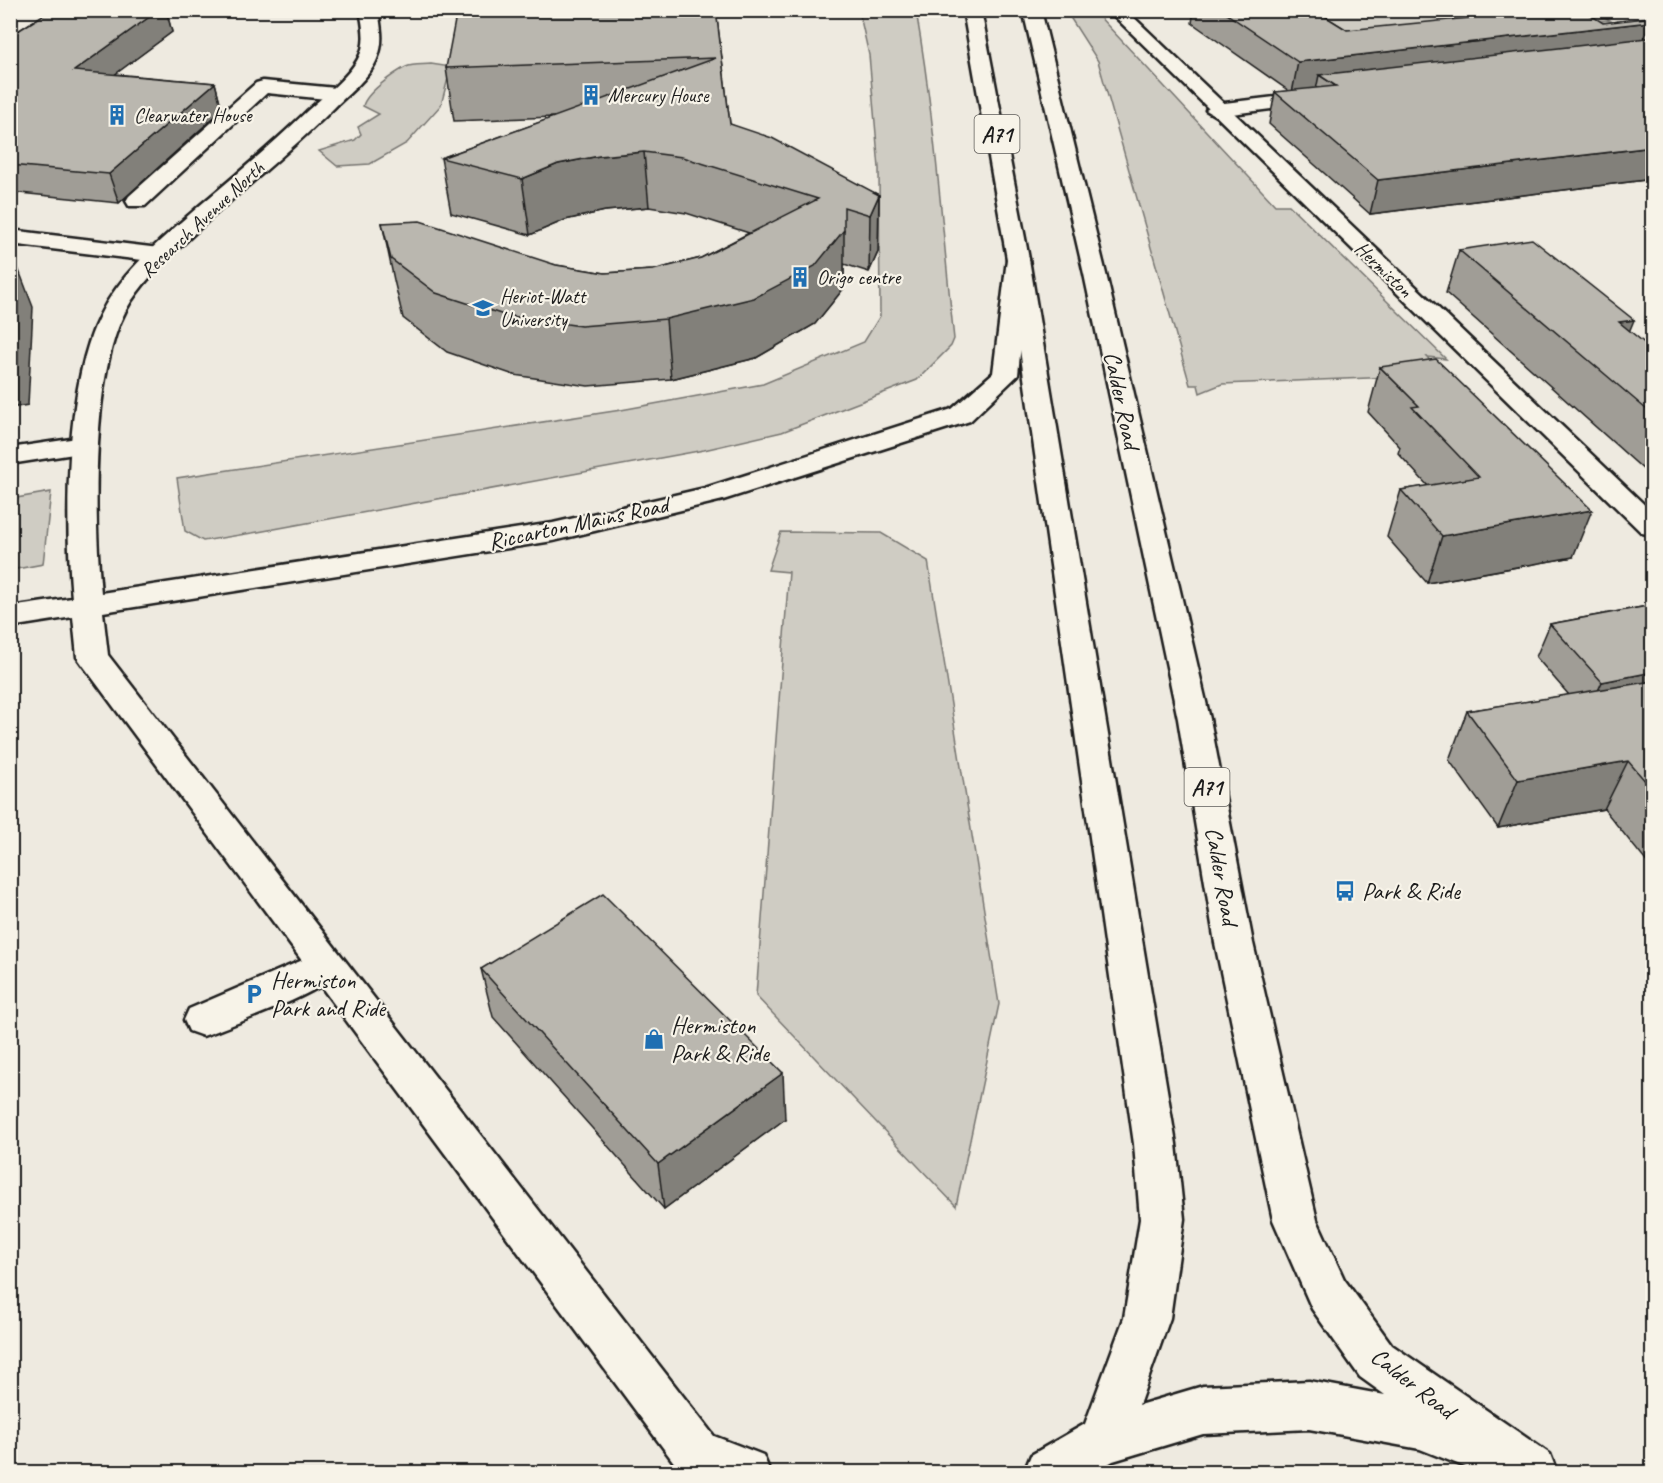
<svg xmlns="http://www.w3.org/2000/svg" width="1663" height="1483" font-family="Caveat,sans-serif">
	<rect width="100%" height="100%" fill="#eeeae0"/>
	<filter id="ink" filterUnits="userSpaceOnUse"><feTurbulence type="fractalNoise" baseFrequency=".0167" numOctaves="2"/><feDisplacementMap in="SourceGraphic" scale="12" xChannelSelector="R" yChannelSelector="G"/><feConvolveMatrix kernelMatrix="1 2 1 2 8 2 1 2 1" color-interpolation-filters="sRGB"/></filter>
	<g filter="url(#ink)">
		<path fill="#cfccc3" stroke="#767470" stroke-width="1.5" d="M1593,10L1610,20L1362,50L1297,11Z
			M859,11H916C935,119 942,229 954,339L951,346L917,380L782,432L704,450L258,532L203,541L185,531L177,478L621,410L763,384L864,342L880,316L879,168L869,55Z
			M1066,11H1094L1275,205H1289L1446,359L1427,357L1442,375L1222,384L1200,393L1198,385H1190L1098,61Z
			M431,64L451,67L441,105L407,143L370,164L337,166L319,151L355,140L361,134L358,127L379,114L363,106C366,93 394,73 406,67C413,64 424,65 431,64Z
			M51,492L43,564L11,570V499Z
			M781,532L881,533L928,561L999,1004L956,1206L756,996L789,572L768,570Z"/>
		<g fill="none" stroke-linecap="round" stroke-linejoin="round">
			<g stroke="#1c1c1c" stroke-width="5">
				<path id="service" d="M263,81L336,88L346,94L336,100L267,93L145,206H129L126,201L129,196L256,83Z
					M1318,92L1328,98L1325,102L1216,116L1206,110L1216,104Z
					M10,230L159,248L167,250L170,255L167,260L159,262L10,244Z
					M84,437L93,439L97,445L93,451L10,464V448Z
					M326,950L339,954L345,965C332,990 246,1019 217,1031L203,1036L189,1031L184,1020L189,1009Z"/>
			</g>
			<g stroke="#1c1c1c" stroke-width="5">
				<path id="minor" d="M360,10H378C381,29 384,42 377,59C370,77 348,94 335,107C292,150 244,188 199,229C174,253 143,279 126,310C91,375 94,520 101,593L553,523L705,488L952,409L993,373L1007,259L1010,254H1026L1029,259L1018,375L970,421L723,500L553,541L103,612L108,655L714,1436L763,1455L770,1472H681L82,664L77,657L73,617L10,627V607L72,598C65,520 65,385 100,315C121,272 163,238 198,207C235,176 272,145 307,111C322,98 349,76 358,59C367,43 363,27 360,10Z
					M1108,10H1126L1652,512V535L1642,533Z"/>
			</g>
			<g stroke="#1c1c1c" stroke-width="5">
				<path id="primary" d="M963,10H981L1029,259L1176,1144L1184,1219L1170,1318L1139,1405L1203,1386L1309,1381L1385,1395L1360,1377L1312,1309L1273,1220L1215,943L1178,719L1084,274L1023,10H1041L1106,274L1210,719L1253,943L1317,1220L1344,1279L1392,1345L1550,1454L1557,1472H1494L1489,1469L1478,1472L1420,1449L1309,1429L1203,1434L1113,1461L1094,1472H1024L1031,1455L1085,1424L1124,1318L1140,1219L1134,1144L1007,259Z"/>
			</g>
			<use href="#service" fill="#f7f3e8" fill-rule="evenodd"/>
			<use href="#minor" fill="#f7f3e8" fill-rule="evenodd"/>
			<use href="#primary" fill="#f7f3e8" fill-rule="evenodd"/>
		</g>
		<path fill="#a09d96" stroke="#1c1c1c" stroke-width="1.5" d="M51,10H166L172,32L115,74L215,83L222,110L119,203L10,192V36Z
			M716,10L730,124L879,195L878,252L869,272L844,264V288L815,324L756,358L671,379L588,386L514,375L447,352L403,318L394,280L382,223L556,265L605,273L653,270L701,258L749,233L686,213L649,207L605,211L565,220L530,235L451,213L441,158L554,117L454,121L446,68Z
			M1194,10H1315L1347,30L1603,23L1653,17V179L1370,214L1269,124L1275,92L1289,91L1192,23Z
			M1459,250L1629,331L1653,350V478L1446,293Z
			M1380,367L1573,557L1427,583L1387,537L1401,490L1428,486L1398,453L1400,447L1368,412Z
			M1653,605V864L1649,865L1604,809L1498,828L1449,760L1467,711L1569,695L1536,657L1550,624Z
			M481,969L785,1119L664,1209L493,1017Z"/>
		<path fill="#82807a" stroke="#1c1c1c" stroke-width="1.5" d="M159,10H166L172,32L83,98L74,71Z
			M1650,22L1640,52L1336,86L1319,75L1316,90L1292,93L1298,62Z
			M215,83L222,110L119,203L109,174Z
			M1653,147V179L1370,214L1378,180Z
			M644,152L649,207L605,211L565,220L530,235L522,179L558,164L599,156Z
			M879,195L878,252L869,272L870,215Z
			M844,230V288L815,324L756,358L671,379L666,319Z
			M10,247L33,307L28,405L10,408Z
			M1634,320L1616,364L1619,322Z
			M1592,510L1573,557L1427,583L1442,536Z
			M1653,672V702L1587,715L1602,682Z
			M1628,761L1604,809L1498,828L1518,780Z
			M1653,858V864L1649,865Z
			M783,1073L785,1119L664,1209L658,1164Z"/>
		<path fill="#bab7af" stroke="#1c1c1c" stroke-width="1.5" d="M51,10H159L74,71L215,83L109,174L10,165V36Z
			M457,10H716L730,124L772,138L879,195L870,215L844,207V230L815,266L754,298L666,319L581,326L504,315L436,293L391,259L382,223L420,221L556,265L605,273L653,270L701,258L818,199L682,157L644,152L599,156L558,164L522,179L441,158L716,58L446,68Z
			M1221,10H1315L1347,30L1550,10H1583L1603,23L1653,17V23L1650,22L1298,62Z
			M1647,38L1653,40V147L1378,180L1275,92L1336,86L1319,75Z
			M1532,239L1634,320L1619,322L1653,350V415L1459,250Z
			M1436,359L1592,510L1442,536L1401,490L1479,477L1412,407L1419,406L1380,367Z
			M1653,605V672L1602,682L1550,624Z
			M1653,681V790L1628,761L1518,780L1467,711Z
			M603,894L783,1073L658,1164L481,969Z"/>
	</g>
	<defs>
		<g id="building-bare" transform="scale(1.62)"><path d="M-4-6H4V6H1V3H-1V6H-4ZM-2.5-4.3h1.7v1.8h-1.7ZM.8-4.3h1.7v1.8H.8ZM-2.5-1h1.7V.8h-1.7ZM.8-1h1.7V.8H.8Z" fill="#1f6fb2" stroke="#f7f3e8" stroke-width="2.5" paint-order="stroke"/></g>
		<g id="university-bare" transform="scale(1.62)"><path d="M0-5L7-2L0 1L-7-2ZM-4 1L0 2.5L4 1V4Q0 6-4 4Z" fill="#1f6fb2" stroke="#f7f3e8" stroke-width="2.5" paint-order="stroke"/></g>
		<g id="bus-bare" transform="scale(1.62)"><path d="M-5-6H5V4H4V6H2V4H-2V6H-4V4H-5ZM-3.5-4V0h7V-4ZM-3.5 1.2v1.5H-2V1.2ZM2 1.2v1.5H3.5V1.2Z" fill="#1f6fb2" stroke="#f7f3e8" stroke-width="2.5" paint-order="stroke"/></g>
		<g id="parking-bare" transform="scale(1.62)"><path d="M-3.5-5.5H1a3.5 3.5 0 0 1 0 7H-1V5.5H-3.5ZM-1-3.4V-.6H.8a1.4 1.4 0 0 0 0-2.8Z" fill="#1f6fb2" stroke="#f7f3e8" stroke-width="2.5" paint-order="stroke"/></g>
		<g id="shop-bare" transform="scale(1.62)"><path d="M-5-2.5h2.3a2.7 3.5 0 0 1 5.4 0H5L5.5 6h-11ZM-1.5-2.5h3a1.5 2.3 0 0 0-3 0Z" fill="#1f6fb2" stroke="#f7f3e8" stroke-width="2.5" paint-order="stroke"/></g>
	</defs>
	<g fill-rule="evenodd">
		<use href="#building-bare" x="591" y="95"/>
		<use href="#building-bare" x="117" y="115"/>
		<use href="#building-bare" x="800" y="277"/>
		<use href="#university-bare" x="483" y="308"/>
		<use href="#bus-bare" x="1345" y="891"/>
		<use href="#parking-bare" x="254" y="994"/>
		<use href="#shop-bare" x="654" y="1039"/>
	</g>
	<g text-anchor="middle" stroke-width="4.5" stroke-linejoin="round" paint-order="stroke">
		<g font-size="20" fill="#1c1c1c" stroke="#f7f3e8" text-anchor="start">
			<text x="608" y="102">Mercury House</text>
			<text x="134" y="122">Clearwater House</text>
			<text x="817" y="284">Origo centre</text>
			<text x="500" y="303">Heriot-Watt<tspan x="500" dy="23">University</tspan></text>
		</g>
		<g font-size="20" fill="#1c1c1c" stroke="#f7f3e8">
			<text transform="translate(202 219) rotate(-43)" y="7">Research Avenue North</text>
			<text transform="translate(1384 269) rotate(44)" y="7">Hermiston</text>
		</g>
		<g fill="#f7f3e8" stroke="#5e5c59" stroke-width="1.5">
			<rect x="974.5" y="115" width="45" height="38" rx="4.5"/>
			<rect x="1184.5" y="768" width="45" height="38" rx="4.5"/>
		</g>
		<g font-size="22" font-weight="bold" fill="#1c1c1c">
			<text x="997" y="142">A71</text>
			<text x="1207" y="795">A71</text>
		</g>
		<g font-size="24" fill="#1c1c1c" stroke="#f7f3e8">
			<text transform="translate(1122 400) rotate(78)" y="8">Calder Road</text>
			<text transform="translate(578 523) rotate(-12)" y="8">Riccarton Mains Road</text>
			<text transform="translate(1222 876) rotate(80)" y="8">Calder Road</text>
			<text transform="translate(1413 1383) rotate(38)" y="8">Calder Road</text>
		</g>
		<g font-size="24" fill="#1c1c1c" stroke="#f7f3e8" text-anchor="start">
			<text x="1362" y="899">Park &amp; Ride</text>
			<text x="271" y="988">Hermiston<tspan x="271" dy="28">Park and Ride</tspan></text>
			<text x="671" y="1033">Hermiston<tspan x="671" dy="28">Park &amp; Ride</tspan></text>
		</g>
	</g>
	<rect width="1663" height="1483" fill="none" stroke="#f7f3e8" stroke-width="36"/>
	<rect x="18" y="18" width="1627" height="1447" fill="none" stroke="#1c1c1c" stroke-width="2" filter="url(#ink)"/>
</svg>
